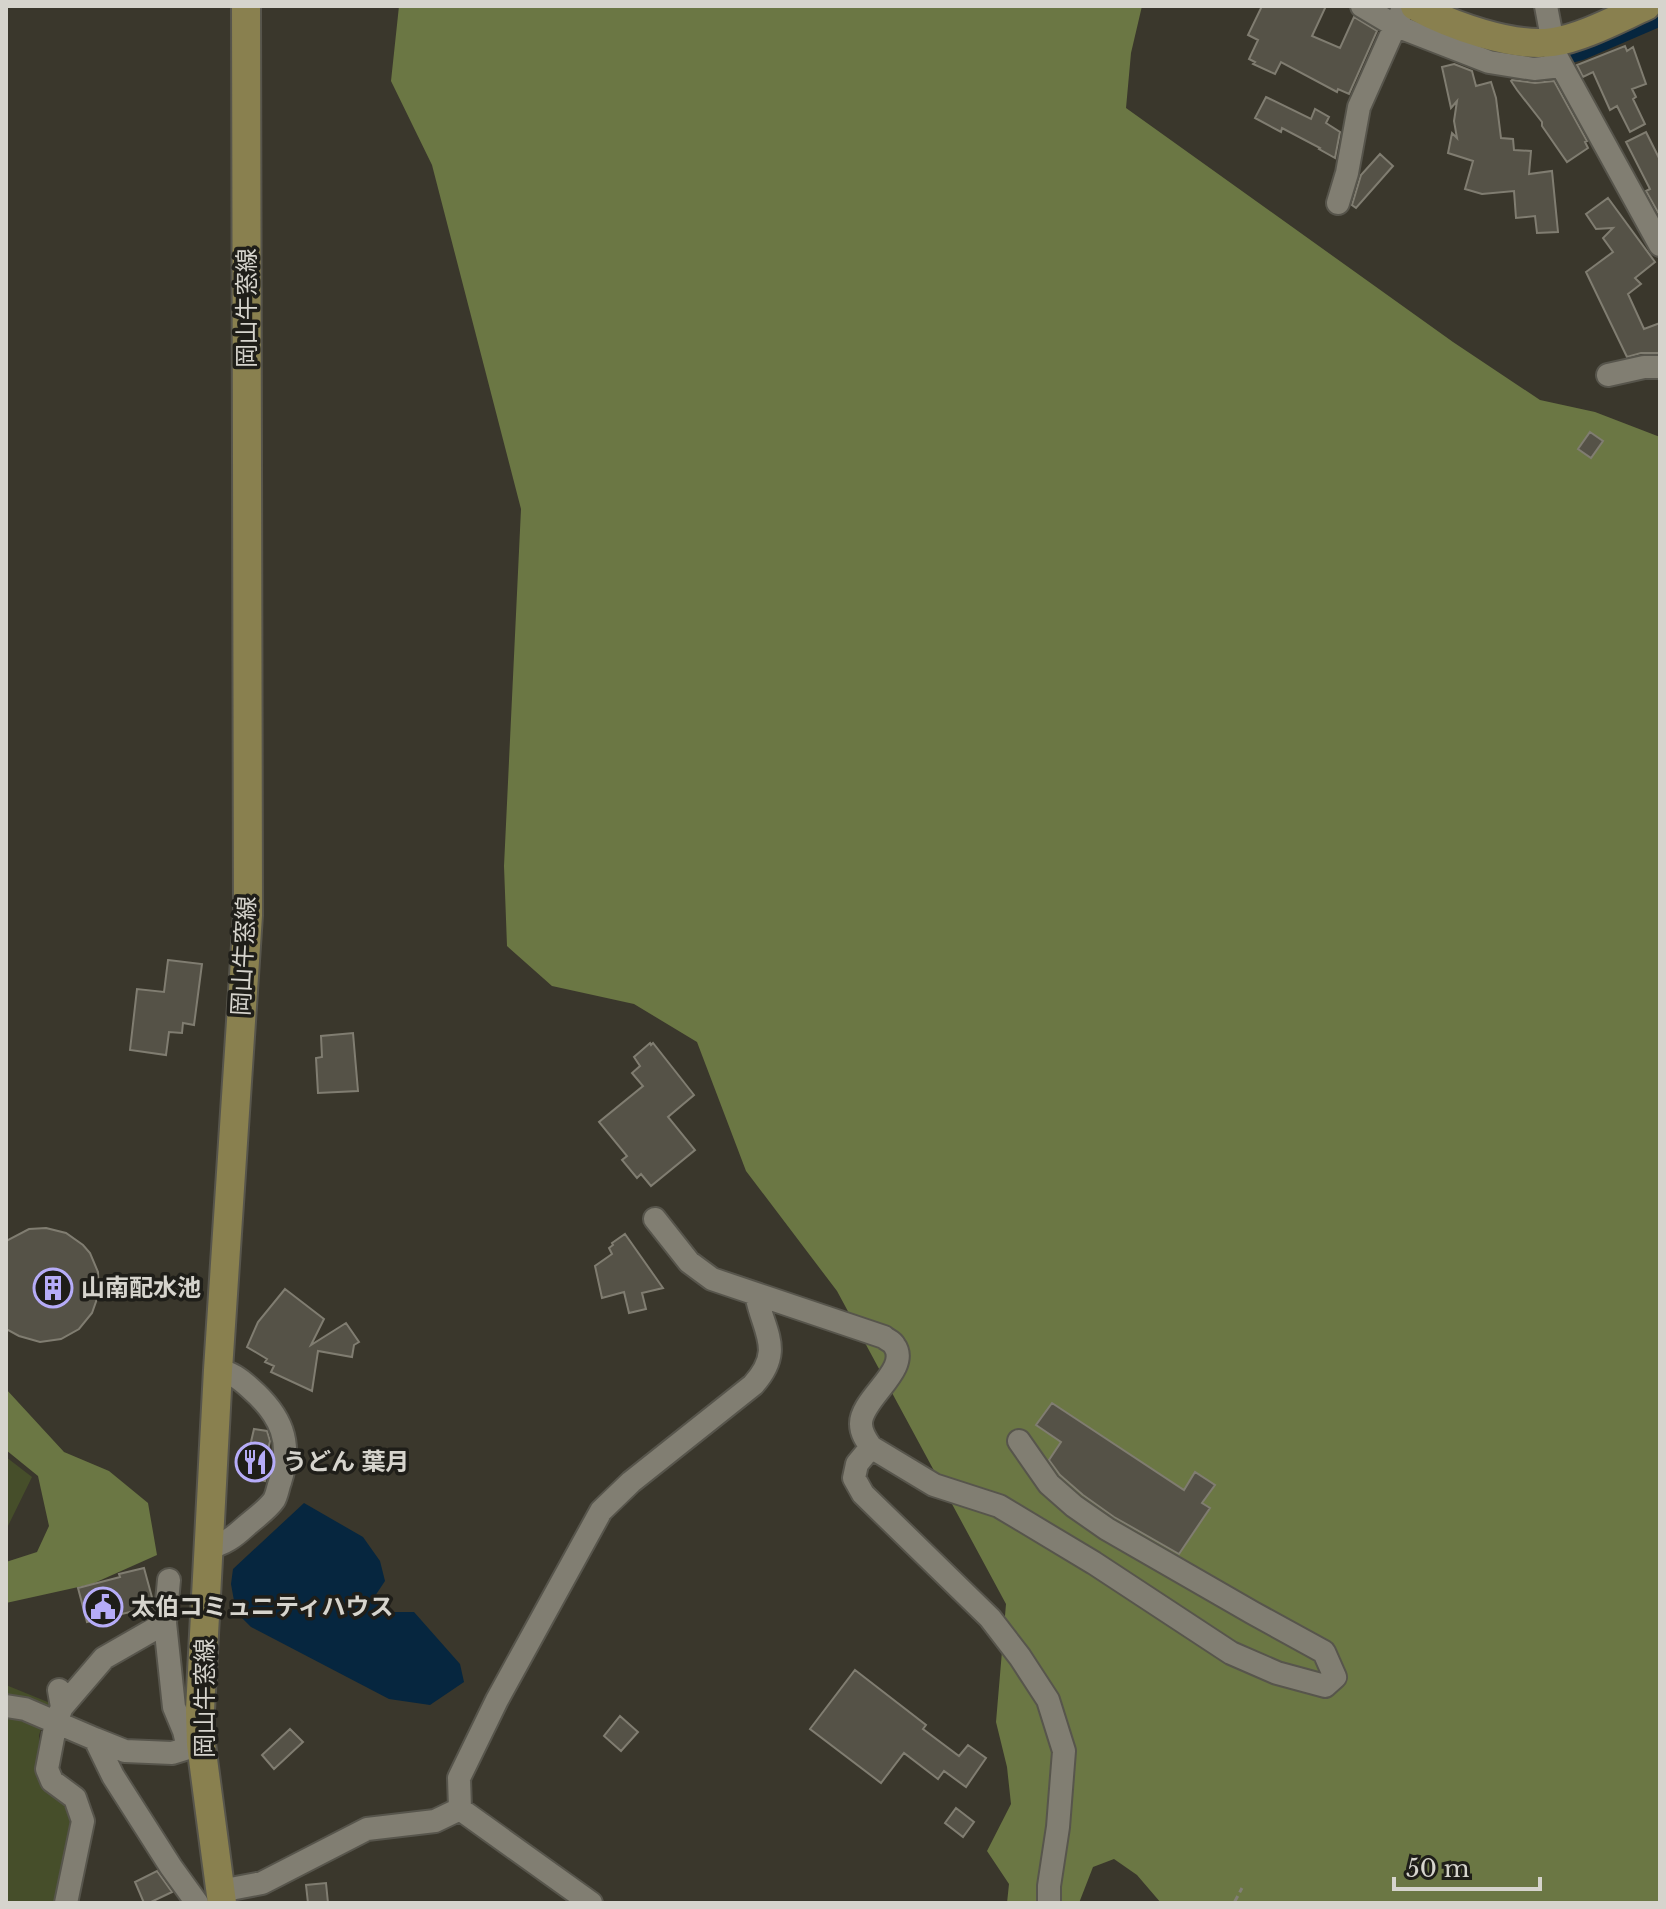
<svg xmlns="http://www.w3.org/2000/svg" width="1666" height="1909" font-family="'Libre Baskerville','Noto Sans JP',serif">
	<rect width="100%" height="100%" fill="#3a372c"/>
	<path fill="#464e2a" d="M6,1457L32,1477L6,1530Z
		M6,1685L50,1703L39,1735L42,1781L71,1806L72,1833L56,1903H6Z"/>
	<path fill="#6b7744" d="M399,6H1142L1131,53L1126,108L1453,342L1540,400L1595,412L1660,437V1903H1161L1137,1875L1114,1859L1093,1867L1079,1903H1007L1009,1884L987,1851L1011,1804L1007,1767L996,1722L1006,1604L837,1291L746,1171L697,1042L634,1004L552,986L507,946L504,866L521,509L432,165L391,81Z
		M6,1389L64,1452L109,1471L148,1503L157,1555L92,1584L6,1603V1562L37,1552L49,1526L38,1476L6,1450Z"/>
	<path fill="#06263f" d="M304,1503L363,1537L380,1561L385,1581L375,1596L394,1612H414L460,1664L464,1682L430,1705L389,1699L251,1627L236,1612L231,1584L233,1569Z"/>
	<g fill="none" stroke-linecap="round" stroke-linejoin="round">
		<path stroke="#06263f" stroke-width="20" d="M1541,61L1581,50L1660,16"/>
	</g>
	<path fill="#555247" stroke="#807d71" stroke-width="2" d="M1262,6H1326L1312,36L1340,48L1354,17L1377,31L1349,94L1338,89L1337,92L1281,62L1275,74L1253,64L1255,62L1249,59L1258,40L1248,35Z
		M1625,46L1627,51L1633,47L1646,84L1632,89L1636,97L1633,99L1645,124L1630,132L1617,106L1610,110L1593,72L1583,77L1577,65Z
		M1454,64L1472,71L1476,86L1491,82L1496,98L1501,138L1513,139L1514,150L1531,151L1529,174L1552,171L1558,232L1537,233L1535,216L1516,218L1514,191L1482,194L1465,189L1473,161L1448,153L1452,133L1457,138L1454,121L1457,101L1451,108L1442,67Z
		M1512,80L1535,83L1554,81L1587,141L1585,142L1588,148L1567,162L1542,126V122L1517,90L1511,81Z
		M1266,97L1311,119L1315,109L1329,117L1326,123L1340,132L1335,158L1319,149L1320,148L1282,128L1281,132L1255,118Z
		M1646,132L1660,160V216L1646,191L1650,189L1626,142Z
		M1380,154L1393,166L1356,208L1352,205L1361,175Z
		M1608,198L1655,262L1635,278L1641,284L1628,294L1644,329L1660,323V352L1658,353H1641L1627,357L1586,272L1613,252L1603,238L1613,228L1596,229L1586,214Z
		M1590,432L1603,441L1591,458L1578,449Z
		M168,960L202,964L194,1025L183,1023L182,1033L169,1032L166,1055L130,1050L137,989L164,992Z
		M353,1033L358,1091L318,1093L316,1058L322,1057L321,1036Z
		M650,1043L651,1045L653,1043L694,1095L668,1117L695,1150L651,1186L641,1174L637,1178L622,1160L627,1156L599,1122L643,1086L632,1073L640,1066L634,1057Z
		M46,1228L66,1233L83,1245L90,1253L98,1272L99,1293L92,1313L79,1329L61,1339L40,1342L19,1336L6,1329V1241L29,1229Z
		M625,1234L663,1288L642,1293L646,1309L629,1313L624,1292L602,1298L595,1266L612,1254L609,1248L613,1245L612,1243Z
		M285,1289L324,1319L311,1345L346,1323L359,1342L354,1345L352,1357L318,1351L312,1391L271,1372L274,1366L265,1362L267,1359L247,1347L258,1322Z
		M1052,1403L1184,1490L1195,1472L1215,1485L1202,1503L1210,1508L1179,1554L1114,1517L1083,1495L1060,1475L1049,1460L1061,1442L1036,1425Z
		M254,1429L267,1431L270,1441L266,1459L270,1460L265,1481L243,1476Z
		M144,1568L153,1601L152,1607L87,1622L78,1588L120,1577L119,1574Z
		M855,1670L926,1725L923,1729L959,1756L968,1745L986,1758L966,1787L944,1771L938,1779L904,1753L881,1783L810,1729Z
		M620,1716L638,1732L621,1751L604,1736Z
		M290,1729L303,1742L274,1769L262,1755Z
		M956,1808L974,1822L963,1837L945,1823Z
		M157,1871L172,1892L149,1903H144L135,1882Z
		M326,1883L328,1903H308L306,1885Z"/>
	<g fill="none" stroke-linecap="round" stroke-linejoin="round">
		<g stroke="#57554c" stroke-width="26">
			<path id="minor" d="M1362,6L1394,25L1489,62L1534,69L1561,66
				M1546,6L1555,54L1660,245
				M1338,203L1347,173L1359,107L1404,6
				M1608,375L1644,367H1660
				M655,1219L689,1262L712,1279L884,1337C887,1340 892,1341 894,1345C912,1369 860,1399 861,1424C861,1433 866,1440 871,1447
				M1019,1441L1049,1484L1074,1506L1107,1529L1253,1613L1324,1652L1335,1677L1325,1686L1277,1673L1231,1653L1094,1563L999,1506L934,1485L871,1447L857,1464L854,1478L863,1494L990,1618L1020,1657L1048,1700L1064,1751L1058,1827L1049,1886V1903
				M209,1547C224,1545 235,1536 246,1526C255,1518 268,1509 274,1500C277,1495 278,1487 280,1482C293,1442 281,1415 250,1388C239,1378 232,1373 218,1370
				M169,1580L165,1623L174,1707L184,1731L188,1748
				M59,1690L62,1707L56,1722L47,1769L52,1781L75,1798L83,1821L66,1903
				M6,1706L25,1709L95,1739L113,1776L171,1867L197,1903
				M62,1707L104,1658L165,1623
				M95,1739L125,1751L172,1753L201,1744
				M220,1891L262,1883L367,1829L435,1821L460,1809
				M591,1903L460,1809L459,1778L497,1700L601,1511L631,1482L753,1385C785,1350 763,1332 756,1294"/>
		</g>
		<g stroke="#57554c" stroke-width="32">
			<path id="major" d="M1415,6C1450,25 1513,48 1553,42C1582,38 1619,18 1646,6
				M222,1903L201,1744L200,1710L218,1370L248,915L246,6"/>
		</g>
		<path stroke="#827f76" stroke-width="3" stroke-dasharray="8 4" stroke-linecap="butt" d="M1234,1903L1242,1888"/>
		<use href="#minor" stroke="#817e72" stroke-width="22"/>
		<use href="#major" stroke="#89804f" stroke-width="28"/>
	</g>
	<defs>
		<g id="building-ring" transform="scale(2)"><circle r="9.5" fill="#1f1e19" stroke="#b6acf8" stroke-width="1.5"/><path d="M-4-6H4V6H1V3H-1V6H-4ZM-2.5-4.3h1.7v1.8h-1.7ZM.8-4.3h1.7v1.8H.8ZM-2.5-1h1.7V.8h-1.7ZM.8-1h1.7V.8H.8Z" fill="#b6acf8"/></g>
		<g id="restaurant-ring" transform="scale(2)"><circle r="9.5" fill="#1f1e19" stroke="#b6acf8" stroke-width="1.5"/><path d="M-5-6h1v4h1v-4h1v4h1v-4h1v5L-1.5 .5V6h-2V.5L-5-1ZM5-6V6H3V1.5H1.5Q1.5-4 5-6Z" fill="#b6acf8"/></g>
		<g id="civic-ring" transform="scale(2)"><circle r="9.5" fill="#1f1e19" stroke="#b6acf8" stroke-width="1.5"/><path d="M-.6-6.5H3V-4.5H.6V-3L4-1V1h2V6H-6V1h2V-1L-.6-3ZM-1.2 2.5V6h2.4V2.5Z" fill="#b6acf8"/></g>
	</defs>
	<g fill-rule="evenodd">
		<use href="#building-ring" x="53" y="1288"/>
		<use href="#restaurant-ring" x="255" y="1462"/>
		<use href="#civic-ring" x="103" y="1607"/>
	</g>
	<g text-anchor="middle" stroke-width="7" stroke-linejoin="round" paint-order="stroke">
		<g font-size="24" fill="#d6d4cd" stroke="#1f1e19">
			<text transform="translate(247 308) rotate(-90)" y="8">岡山牛窓線</text>
			<text transform="translate(244 956) rotate(-87)" y="8">岡山牛窓線</text>
			<text transform="translate(205 1698) rotate(-90)" y="8">岡山牛窓線</text>
		</g>
		<g font-size="24" font-weight="bold" fill="#d6d4cd" stroke="#1f1e19" text-anchor="start">
			<text x="81" y="1296">山南配水池</text>
			<text x="283" y="1470">うどん 葉月</text>
			<text x="131" y="1615">太伯コミュニティハウス</text>
		</g>
	</g>
	<rect width="1666" height="1909" fill="none" stroke="#d6d4cd" stroke-width="16"/>
	<path d="M1394 1877v12h146v-12" fill="none" stroke="#d6d4cd" stroke-width="4"/>
	<text x="1406" y="1877" font-size="24" fill="#d6d4cd" stroke="#1f1e19" stroke-width="6" paint-order="stroke">50 m</text>
</svg>
